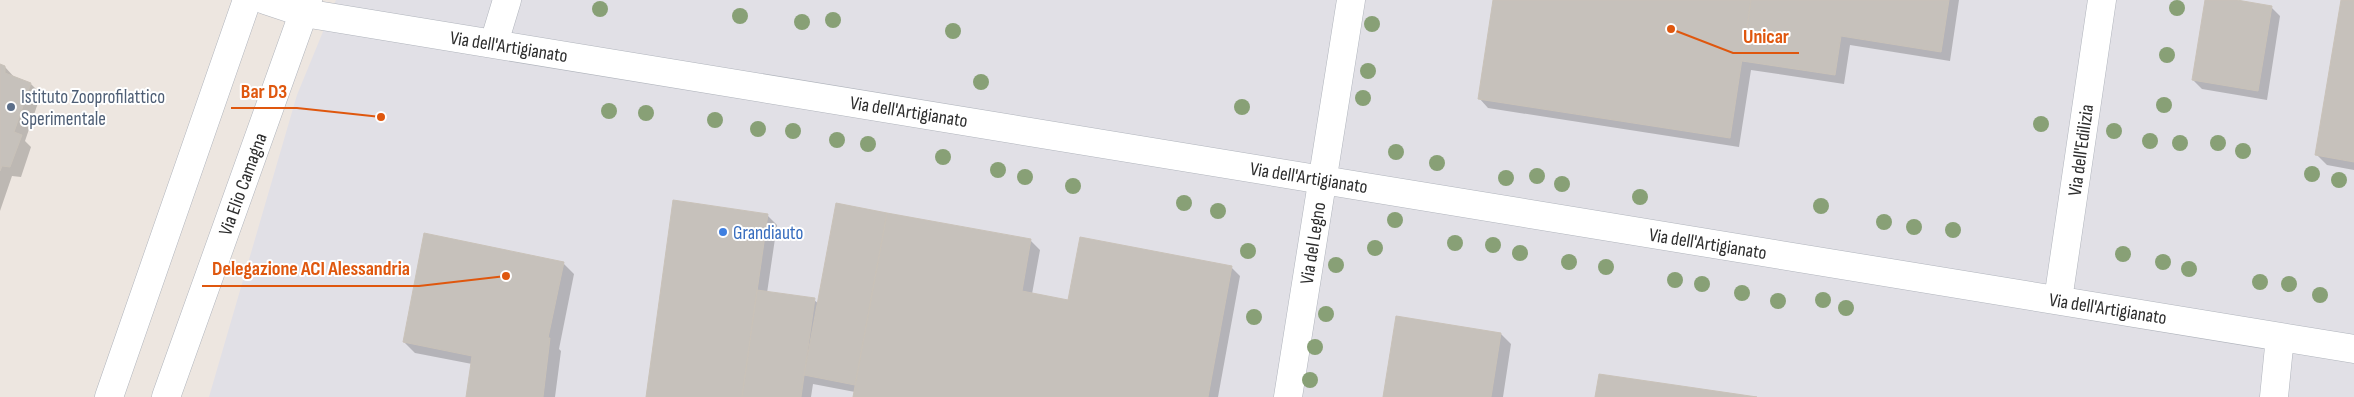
<svg xmlns="http://www.w3.org/2000/svg" width="2354" height="397" font-family="'Sofia Sans Condensed',sans-serif">
	<rect width="100%" height="100%" fill="#ede6e0"/>
	<path fill="#e1e0e6" d="M336,0H2354V397H209L297,95Z"/>
	<path fill="#0003" d="M1494,0H1959L1950,61L1850,45L1844,84L1751,70L1739,147L1488,108L1479,98Z
		M2206,0H2229L2271,7L2280,16L2267,100L2202,89L2193,80Z
		M2342,0H2354V170L2327,165L2317,155Z
		M0,65L5,67L15,78L31,84L41,94L25,141L31,147L21,177L12,176L0,211Z
		M837,204L1030,240L1040,250L1032,294L1069,301L1231,267L1240,276L1218,397H854L855,392L813,384L811,397H647L767,215L777,225L767,293L814,300L819,304Z
		M563,263L574,274L559,349L561,351L555,397H468L472,364L415,353L404,342Z
		M1501,334L1511,344L1503,397H1384Z"/>
	<path fill="#c6c1bb" stroke="#c9c2b9" d="M1493,0H1751L1730,138L1478,99Z
		M1751,0H1949L1941,52L1841,36L1835,75L1742,61Z
		M2205,0H2237L2272,6L2258,91L2192,80Z
		M2341,0H2354V162L2315,155Z
		M0,64L5,66V73L31,83L14,132L22,135L10,167L2,166L0,171Z
		M673,200L768,214L742,397H646Z
		M836,203L887,213L855,385L804,375Z
		M887,213L1031,239L1022,291L1068,300L1080,237L1232,266L1208,397H853Z
		M424,233L564,262L548,338H550L543,397H466L472,356L403,342Z
		M757,290L815,298L801,397H742Z
		M1396,316L1501,333L1491,397H1383Z
		M1599,374L1757,397H1595Z"/>
	<g fill="none" stroke-linecap="round" stroke-linejoin="round">
		<g stroke="#b0b4bc" stroke-width="29">
			<path id="minor" d="M265,0L304,13L2354,349
				M494,43L507,0
				M2058,300L2102,0
				M1288,397L1351,0
				M2274,397L2280,337"/>
		</g>
		<g stroke="#b0b4bc" stroke-width="29">
			<path id="tertiary" d="M109,397L247,0
				M166,397L308,0"/>
		</g>
		<use href="#minor" stroke="#fff" stroke-width="28"/>
		<use href="#tertiary" stroke="#fff" stroke-width="28"/>
	</g>
	<g fill="#88a076">
		<circle cx="2177" cy="8" r="8"/>
		<circle cx="600" cy="9" r="8"/>
		<circle cx="740" cy="16" r="8"/>
		<circle cx="833" cy="20" r="8"/>
		<circle cx="802" cy="22" r="8"/>
		<circle cx="1372" cy="24" r="8"/>
		<circle cx="953" cy="31" r="8"/>
		<circle cx="2167" cy="55" r="8"/>
		<circle cx="1368" cy="71" r="8"/>
		<circle cx="981" cy="82" r="8"/>
		<circle cx="1363" cy="98" r="8"/>
		<circle cx="2164" cy="105" r="8"/>
		<circle cx="1242" cy="107" r="8"/>
		<circle cx="609" cy="111" r="8"/>
		<circle cx="646" cy="113" r="8"/>
		<circle cx="715" cy="120" r="8"/>
		<circle cx="2041" cy="124" r="8"/>
		<circle cx="758" cy="129" r="8"/>
		<circle cx="793" cy="131" r="8"/>
		<circle cx="2114" cy="131" r="8"/>
		<circle cx="837" cy="140" r="8"/>
		<circle cx="2150" cy="141" r="8"/>
		<circle cx="2180" cy="143" r="8"/>
		<circle cx="2218" cy="143" r="8"/>
		<circle cx="868" cy="144" r="8"/>
		<circle cx="2243" cy="151" r="8"/>
		<circle cx="1396" cy="152" r="8"/>
		<circle cx="943" cy="157" r="8"/>
		<circle cx="1437" cy="163" r="8"/>
		<circle cx="998" cy="170" r="8"/>
		<circle cx="2312" cy="174" r="8"/>
		<circle cx="1537" cy="176" r="8"/>
		<circle cx="1025" cy="177" r="8"/>
		<circle cx="1506" cy="178" r="8"/>
		<circle cx="2339" cy="180" r="8"/>
		<circle cx="1562" cy="184" r="8"/>
		<circle cx="1073" cy="186" r="8"/>
		<circle cx="1640" cy="197" r="8"/>
		<circle cx="1184" cy="203" r="8"/>
		<circle cx="1821" cy="206" r="8"/>
		<circle cx="1218" cy="211" r="8"/>
		<circle cx="1395" cy="220" r="8"/>
		<circle cx="1884" cy="222" r="8"/>
		<circle cx="1914" cy="227" r="8"/>
		<circle cx="1953" cy="230" r="8"/>
		<circle cx="1455" cy="243" r="8"/>
		<circle cx="1493" cy="245" r="8"/>
		<circle cx="1375" cy="248" r="8"/>
		<circle cx="1248" cy="251" r="8"/>
		<circle cx="1520" cy="253" r="8"/>
		<circle cx="2123" cy="254" r="8"/>
		<circle cx="1569" cy="262" r="8"/>
		<circle cx="2163" cy="262" r="8"/>
		<circle cx="1336" cy="265" r="8"/>
		<circle cx="1606" cy="267" r="8"/>
		<circle cx="2189" cy="269" r="8"/>
		<circle cx="1675" cy="280" r="8"/>
		<circle cx="2260" cy="282" r="8"/>
		<circle cx="1702" cy="284" r="8"/>
		<circle cx="2289" cy="284" r="8"/>
		<circle cx="1742" cy="293" r="8"/>
		<circle cx="2320" cy="295" r="8"/>
		<circle cx="1823" cy="300" r="8"/>
		<circle cx="1778" cy="301" r="8"/>
		<circle cx="1846" cy="308" r="8"/>
		<circle cx="1326" cy="314" r="8"/>
		<circle cx="1254" cy="317" r="8"/>
		<circle cx="1315" cy="347" r="8"/>
		<circle cx="1310" cy="380" r="8"/>
	</g>
	<circle fill="#5c6f8a" stroke="#fff" stroke-width="2" cx="11" cy="107" r="5"/>
	<circle fill="#3f7fe0" stroke="#fff" stroke-width="2" cx="723" cy="232" r="5"/>
	<g text-anchor="middle" stroke-width="4" stroke-linejoin="round" paint-order="stroke">
		<g font-size="19" fill="#2d2d2d" stroke="#fff">
			<text transform="translate(509 46) rotate(9)" y="7">Via dell'Artigianato</text>
			<text transform="translate(909 111) rotate(9)" y="7">Via dell'Artigianato</text>
			<text transform="translate(2080 150) rotate(-82)" y="7">Via dell'Edilizia</text>
			<text transform="translate(1309 177) rotate(9)" y="7">Via dell'Artigianato</text>
			<text transform="translate(242 184) rotate(-70)" y="7">Via Elio Camagna</text>
			<text transform="translate(1312 243) rotate(-81)" y="7">Via del Legno</text>
			<text transform="translate(1708 243) rotate(9)" y="7">Via dell'Artigianato</text>
			<text transform="translate(2108 308) rotate(9)" y="7">Via dell'Artigianato</text>
		</g>
		<g font-size="19" fill="#4e5e75" stroke="#fff" text-anchor="start">
			<text x="21" y="103">Istituto Zooprofilattico<tspan x="21" dy="22">Sperimentale</tspan></text>
		</g>
		<g font-size="19" fill="#366cbe" stroke="#fff" text-anchor="start">
			<text x="733" y="239">Grandiauto</text>
		</g>
	</g>
	<path fill="none" stroke="#df570e" stroke-width="2" d="M1671 29L1733 53H1799M381 117L297 108H231M506 276L419 286H202"/>
	<g fill="#df570e" stroke="#fff" stroke-width="2">
		<circle cx="1671" cy="29" r="5"/>
		<circle cx="381" cy="117" r="5"/>
		<circle cx="506" cy="276" r="5"/>
	</g>
	<g font-size="20" text-anchor="middle" font-weight="bold" fill="#df570e" stroke="#fff" stroke-width="4" stroke-linejoin="round" paint-order="stroke">
		<text x="1766" y="43">Unicar</text>
		<text x="264" y="98">Bar D3</text>
		<text x="311" y="275">Delegazione ACI Alessandria</text>
	</g>
</svg>
